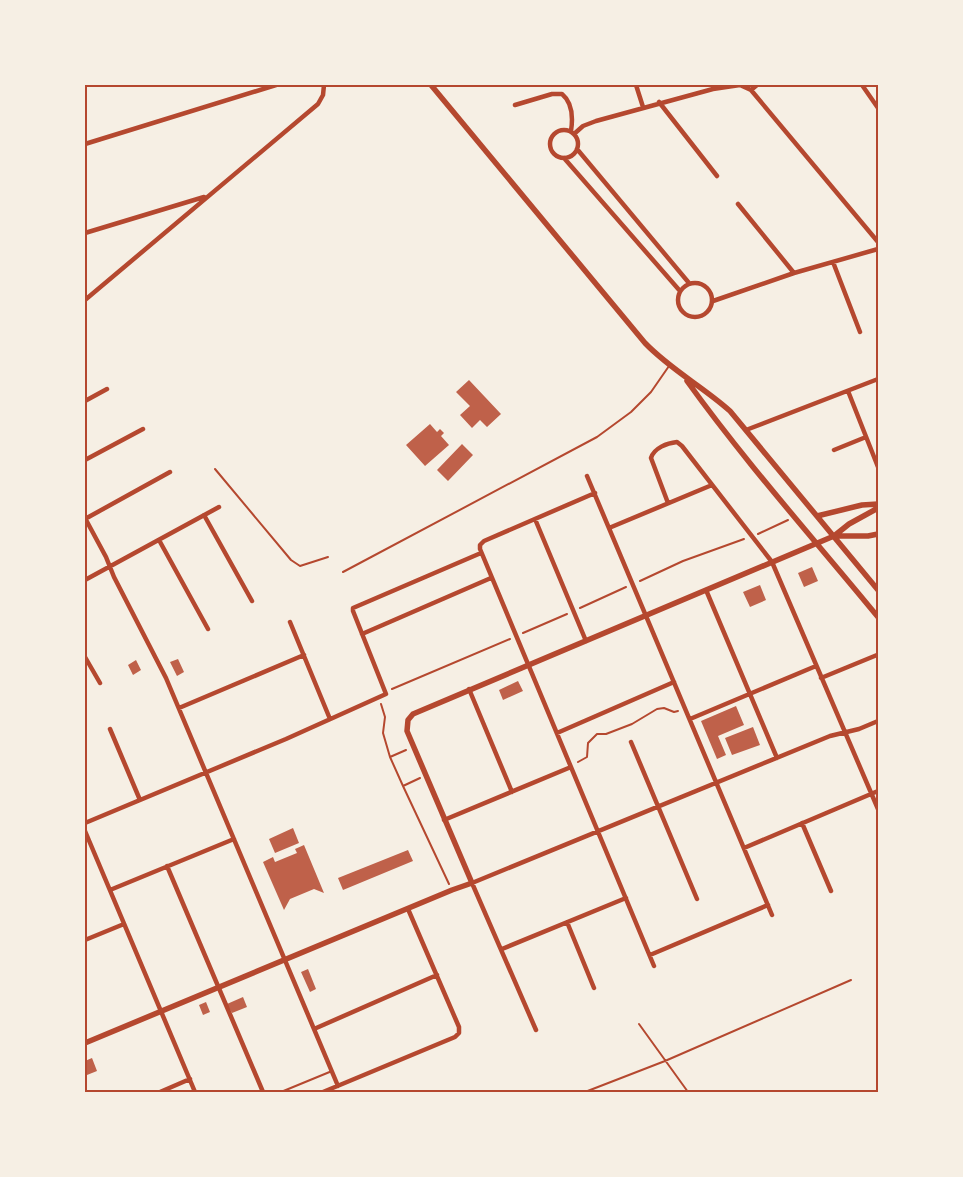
<svg xmlns="http://www.w3.org/2000/svg" width="963" height="1177" font-family="'Fira Sans Condensed',sans-serif">
	<rect width="100%" height="100%" fill="#f6efe4"/>
	<path fill="#bf614a" d="M469,380L501,414L487,427L480,420L472,428L460,415L470,406L456,392Z
		M430,424L437,432L440,429L444,433L441,436L449,445L425,466L406,445Z
		M462,444L473,455L448,481L437,470Z
		M812,567L818,581L804,587L798,573Z
		M760,585L766,600L750,607L743,592Z
		M178,659L184,672L177,676L170,662Z
		M136,660L141,670L133,675L128,665Z
		M518,681L523,691L503,700L499,690Z
		M736,706L744,725L718,736L726,755L717,759L701,721Z
		M753,727L760,745L732,755L725,738Z
		M293,828L299,843L275,853L269,839Z
		M304,845L324,893L314,889L290,899L284,910L263,862L273,857L275,862L297,853L295,849Z
		M408,850L413,861L343,890L338,878Z
		M308,969L316,989L310,992L301,972Z
		M243,997L247,1007L232,1013L227,1004Z
		M206,1002L210,1012L203,1015L199,1005Z
		M92,1058L97,1071L87,1075L85,1061Z"/>
	<g fill="none" stroke-linecap="round" stroke-linejoin="round">
		<path stroke="#b5482f" stroke-width="2" d="M758,534L788,520
			M640,581L683,561L744,539
			M580,608L626,587
			M523,633L567,614
			M392,689L510,639
			M381,704L385,717L383,733L390,757L403,786L420,778
			M390,757L406,750
			M578,762L587,757L588,743L597,734H606L632,724L657,709L664,708L674,712L678,711
			M403,786L449,884
			M639,1024L688,1092
			M585,1092L665,1061L851,980"/>
		<path stroke="#b5482f" stroke-width="2" d="M215,469L291,560L300,566L328,557
			M343,572L597,437L631,412L651,392L669,366
			M281,1092L332,1071"/>
		<path stroke="#b5482f" stroke-width="4.5" d="M636,85L643,107
			M862,85L878,108
			M751,90L757,85
			M659,102L717,176
			M515,105L552,94H562C573,103 573,118 571,131
			M550 144a14 14 0 1 1 28 0a14 14 0 1 1-28 0Z
			M574,134L583,126L596,121L713,89L740,85L751,90L878,242
			M85,144L276,85
			M577,149L689,283
			M564,158L680,291
			M738,204L794,273
			M85,233L204,197
			M833,262L860,332
			M678 300a17 17 0 1 1 34 0a17 17 0 1 1-34 0Z
			M85,300L318,104L323,95L324,85
			M713,301L794,273L878,249
			M848,391L878,467
			M85,401L107,389
			M746,430L878,379
			M834,450L866,437
			M85,460L143,429
			M587,476L772,915
			M595,493L484,541L480,545V549L654,966
			M668,503L651,458C654,448 667,443 677,442L682,446L772,562L878,809
			M204,515L252,601
			M85,518L106,557L114,577L166,678L338,1086
			M85,519L170,472
			M535,519L586,641
			M609,528L712,485
			M159,540L208,629
			M85,580L219,507
			M706,590L777,758
			M290,622L330,719
			M362,634L491,578
			M85,657L100,683
			M821,678L877,655
			M469,689L512,792
			M179,708L304,655
			M690,719L816,666
			M110,729L140,800
			M557,733L674,682
			M631,742L697,899
			M444,820L571,767
			M85,823L286,739L386,694L353,611V608L481,553
			M802,823L831,891
			M85,831L195,1092
			M744,848L878,791
			M167,866L263,1092
			M110,890L234,839
			M567,922L594,988
			M85,940L124,924
			M502,949L626,898
			M650,955L768,905
			M314,1029L437,975
			M536,1030L472,883L830,736L859,729L878,721
			M160,1092L190,1079
			M323,1092L455,1037L459,1033V1027L408,909"/>
		<path stroke="#b5482f" stroke-width="5.5" d="M431,85L645,343C671,370 702,386 730,411L878,590
			M687,381C746,463 814,539 878,617
			M817,516L862,505L878,504
			M834,536L849,524L878,508
			M85,1043L452,890L472,883L407,731L408,720L413,714L834,536H868L878,534"/>
	</g>
	<rect width="963" height="1177" fill="none" stroke="#f6efe4" stroke-width="172"/>
	<rect x="86" y="86" width="791" height="1005" fill="none" stroke="#b5482f" stroke-width="2"/>
</svg>
